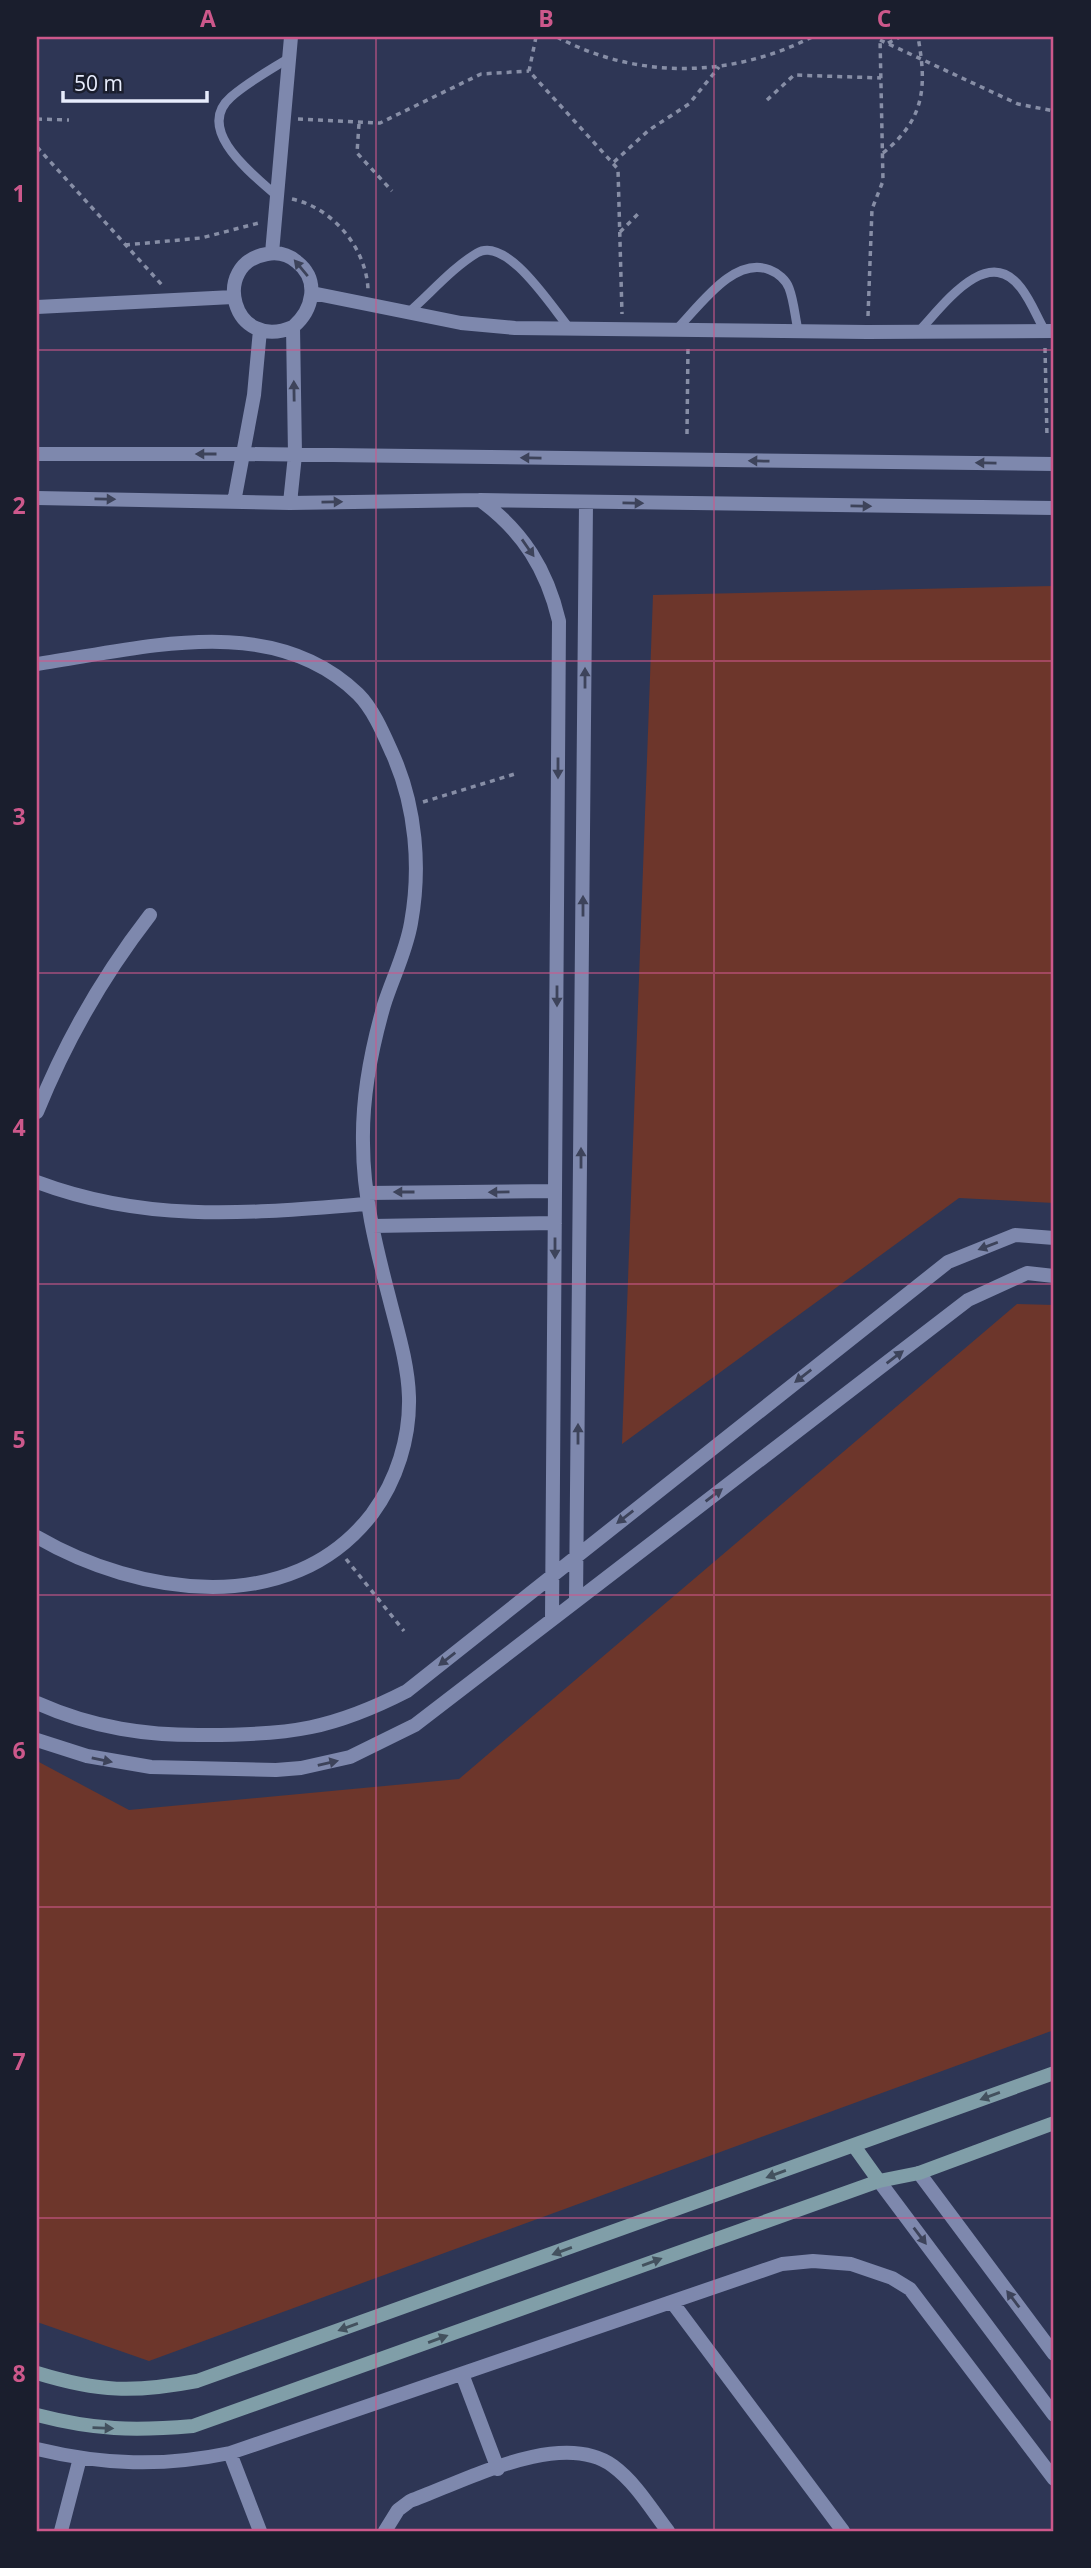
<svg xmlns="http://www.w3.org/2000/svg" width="1091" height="2568" font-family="'Open Sans',sans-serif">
	<rect width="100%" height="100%" fill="#2e3655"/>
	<path fill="#6d362b" d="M1054,586V1203L959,1198L622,1444L653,595Z
		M1017,1304L1054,1305V2030L149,2361L37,2322V1761L129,1810L459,1779Z"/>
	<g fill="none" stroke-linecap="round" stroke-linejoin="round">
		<path stroke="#878ea6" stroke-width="3.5" stroke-dasharray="5 5" stroke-linecap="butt" d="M536,37L529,71L618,169L622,314
			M557,37C638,80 731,78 812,37
			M880,40L1018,104L1054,111
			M888,43L900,37
			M767,100L794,75L881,78
			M37,119L69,120
			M298,119L380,123L481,74L529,71
			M359,124L357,153L392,191
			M37,147L162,285
			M883,153C925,119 927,87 918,37
			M614,162L649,130L689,104L719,67
			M292,199C333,208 366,248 368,289
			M620,232L640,212
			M125,245L201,238L259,223
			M868,316L872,209L883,181L880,37
			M1045,348L1047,437
			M687,434L688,346
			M423,802L518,773
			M346,1559L404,1631"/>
		<path stroke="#7e88ad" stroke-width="9" d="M277,196C255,176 193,130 231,97C248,82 270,70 289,58
			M408,313C430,294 452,268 477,253C507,235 553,309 570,329
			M676,330C699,307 734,255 770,270C778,273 786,280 789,288C794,301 795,317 798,330
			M919,331C943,306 987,243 1021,288C1031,301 1037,317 1045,331"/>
		<path stroke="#7e88ad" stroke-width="14" d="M272,253L291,37
			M312,293L461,323L515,328L867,332L1054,331
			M37,307L233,297
			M37,454H245L1054,464
			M37,498L290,503L480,500L1054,508
			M480,500C523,531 547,570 559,621L552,1619
			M234,502L254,395L260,330
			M290,503L295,455L293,327C313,310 320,280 297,262C289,255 278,252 267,254C210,263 232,353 293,327
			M37,664C141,649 272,610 358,694C374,710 384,735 393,755C416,807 421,868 411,923C406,952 393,977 384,1005C371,1050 362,1096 363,1143C363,1196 376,1247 389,1297C397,1329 408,1363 409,1397C410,1438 397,1480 372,1514C291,1619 139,1596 37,1537
			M37,1112C66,1040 102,977 150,915
			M37,1182C149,1224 251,1213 367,1204
			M367,1193L555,1191
			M372,1226L555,1223
			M576,1601L586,503
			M37,1703C93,1728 147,1736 208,1735C290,1735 333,1729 407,1691L948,1262L1015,1235L1054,1238
			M37,1740L87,1756L151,1767L276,1770L301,1768L350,1757L415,1725L968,1300L1027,1273L1054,1276
			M919,2173L1054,2354
			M879,2181L1054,2415
			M672,2302L843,2531
			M462,2374L498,2469
			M37,2449C103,2465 163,2467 230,2453L782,2264L813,2261L851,2264L892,2278L910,2289L1054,2479
			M230,2453L260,2531
			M61,2531L80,2458
			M385,2531L398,2510L410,2501C463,2482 561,2428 613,2466C636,2483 651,2509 668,2531"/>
		<path stroke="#809ea8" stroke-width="14" d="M854,2146L879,2181
			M37,2373C99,2392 134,2393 197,2381L1054,2073
			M37,2415C95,2430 133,2431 193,2426L879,2181L919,2173L1054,2123"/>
	</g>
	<defs><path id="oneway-solid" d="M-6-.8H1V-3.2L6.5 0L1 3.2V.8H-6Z" transform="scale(1.75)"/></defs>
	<g fill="#3d435a">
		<use href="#oneway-solid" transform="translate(301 268) rotate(-130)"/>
		<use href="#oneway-solid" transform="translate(294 391) rotate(-91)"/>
		<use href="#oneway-solid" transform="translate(206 454) rotate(180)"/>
		<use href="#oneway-solid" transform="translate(531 458) rotate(-179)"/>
		<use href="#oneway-solid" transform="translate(759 461) rotate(-179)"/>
		<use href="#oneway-solid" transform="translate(986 463) rotate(-179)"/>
		<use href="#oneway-solid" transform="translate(105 499) rotate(1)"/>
		<use href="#oneway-solid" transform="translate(332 502) rotate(-1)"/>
		<use href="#oneway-solid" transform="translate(633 503) rotate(1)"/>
		<use href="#oneway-solid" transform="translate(861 506) rotate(1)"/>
		<use href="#oneway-solid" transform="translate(528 548) rotate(55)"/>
		<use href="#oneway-solid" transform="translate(585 678) rotate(-90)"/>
		<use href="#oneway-solid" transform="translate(558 768) rotate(90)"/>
		<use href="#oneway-solid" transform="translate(583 906) rotate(-90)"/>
		<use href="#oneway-solid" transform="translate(557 996) rotate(90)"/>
		<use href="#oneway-solid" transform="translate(581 1158) rotate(-90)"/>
		<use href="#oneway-solid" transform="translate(404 1192) rotate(180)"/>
		<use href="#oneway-solid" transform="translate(499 1192) rotate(179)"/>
		<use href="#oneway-solid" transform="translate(988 1246) rotate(159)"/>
		<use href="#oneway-solid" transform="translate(555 1248) rotate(90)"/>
		<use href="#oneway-solid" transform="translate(895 1357) rotate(-37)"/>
		<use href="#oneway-solid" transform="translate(803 1376) rotate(142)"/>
		<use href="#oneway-solid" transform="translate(578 1434) rotate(-90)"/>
		<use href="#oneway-solid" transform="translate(714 1495) rotate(-37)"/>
		<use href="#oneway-solid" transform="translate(625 1517) rotate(142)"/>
		<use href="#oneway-solid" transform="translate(447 1659) rotate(142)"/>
		<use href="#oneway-solid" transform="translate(102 1760) rotate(12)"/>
		<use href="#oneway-solid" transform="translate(328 1763) rotate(-13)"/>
		<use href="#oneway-solid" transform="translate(920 2236) rotate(53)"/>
		<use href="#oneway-solid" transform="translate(1013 2299) rotate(-127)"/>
	</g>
	<g fill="#43515e">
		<use href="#oneway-solid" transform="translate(990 2096) rotate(160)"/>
		<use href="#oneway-solid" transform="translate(776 2174) rotate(160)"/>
		<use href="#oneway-solid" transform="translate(562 2251) rotate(160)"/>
		<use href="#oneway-solid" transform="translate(652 2262) rotate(-20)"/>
		<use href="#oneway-solid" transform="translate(348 2327) rotate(160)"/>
		<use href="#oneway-solid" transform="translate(438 2339) rotate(-20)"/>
		<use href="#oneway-solid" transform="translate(103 2428) rotate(2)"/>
	</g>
	<path fill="none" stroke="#cd588b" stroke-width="2" stroke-opacity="0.55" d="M376,37V2531M714,37V2531M37,350H1054M37,661H1054M37,973H1054M37,1284H1054M37,1595H1054M37,1907H1054M37,2218H1054"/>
	<rect width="1091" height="2568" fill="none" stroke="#1a1e2d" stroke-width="77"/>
	<path d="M63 91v10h144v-10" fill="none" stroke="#e7ecfc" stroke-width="3.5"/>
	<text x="74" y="91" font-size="21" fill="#e7ecfc" stroke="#1a1e2d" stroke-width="5" paint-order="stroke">50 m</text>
	<rect x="38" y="38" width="1014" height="2492" fill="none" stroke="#cd588b" stroke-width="2.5"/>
	<g font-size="23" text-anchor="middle" font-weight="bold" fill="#cd588b">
		<text x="208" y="27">A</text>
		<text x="546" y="27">B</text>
		<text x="884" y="27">C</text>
		<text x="19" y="202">1</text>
		<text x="19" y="514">2</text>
		<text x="19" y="825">3</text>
		<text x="19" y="1136">4</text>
		<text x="19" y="1448">5</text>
		<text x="19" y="1759">6</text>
		<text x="19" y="2070">7</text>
		<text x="19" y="2382">8</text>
	</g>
</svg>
